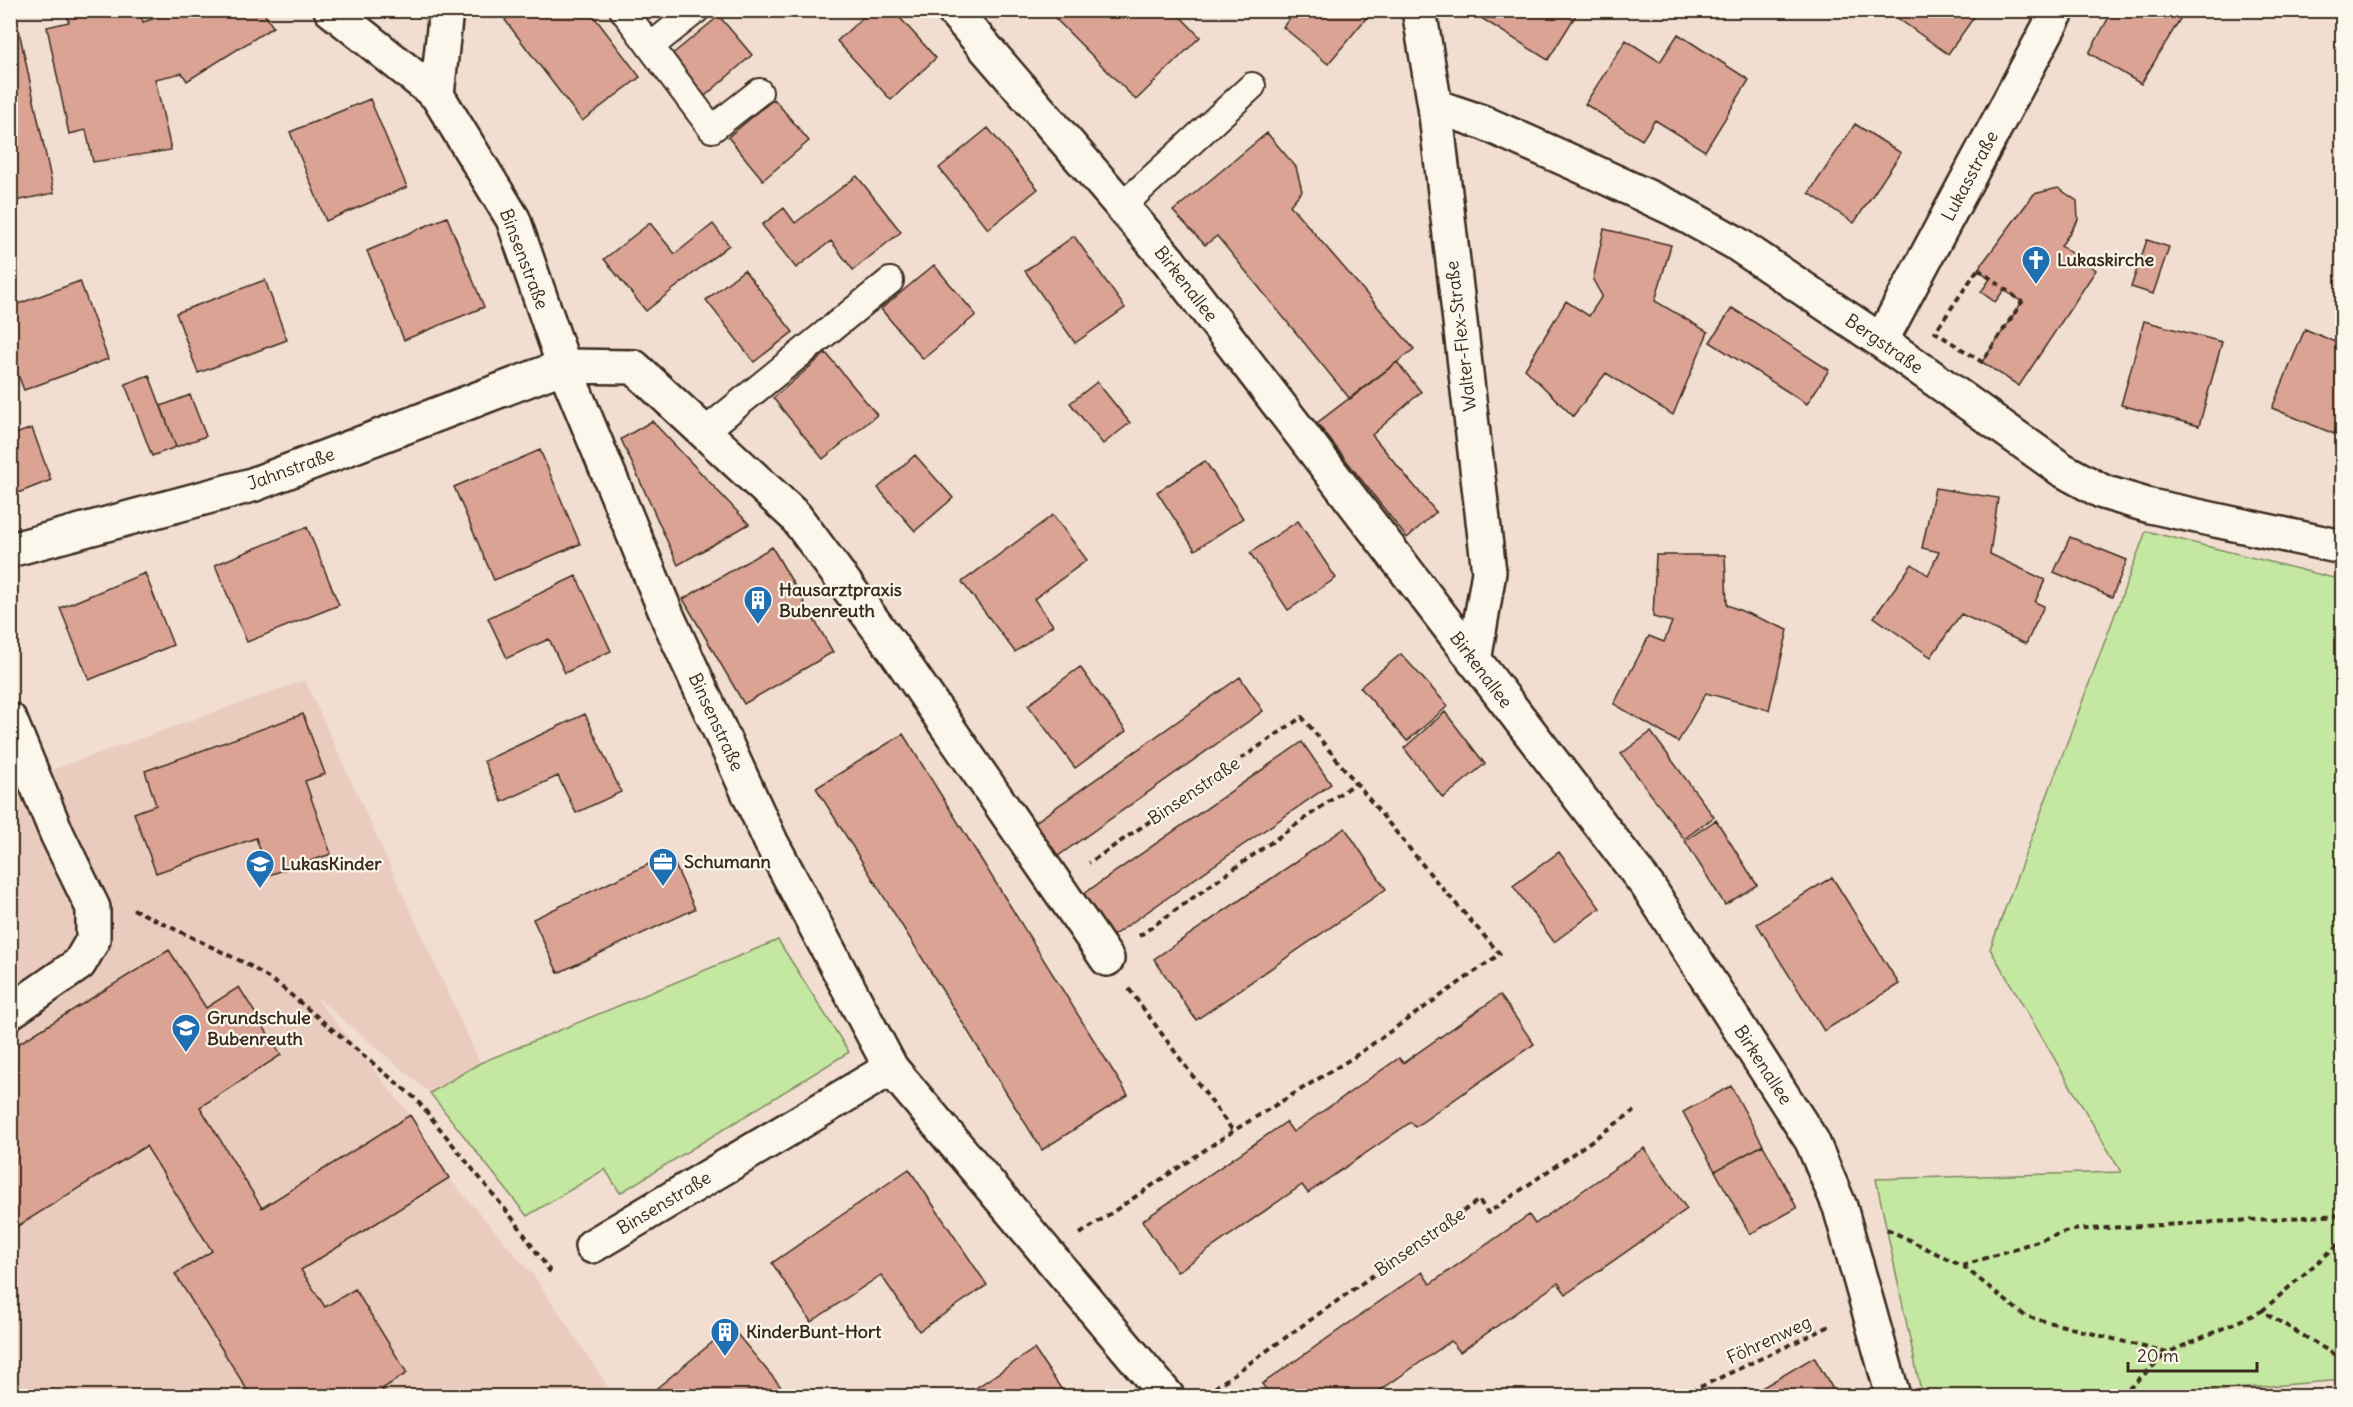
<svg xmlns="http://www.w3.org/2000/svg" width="2353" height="1407" font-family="Delius,sans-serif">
	<rect width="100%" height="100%" fill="#f1ded1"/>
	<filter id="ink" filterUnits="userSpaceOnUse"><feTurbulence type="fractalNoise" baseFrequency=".0167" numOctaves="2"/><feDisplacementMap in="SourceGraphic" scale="12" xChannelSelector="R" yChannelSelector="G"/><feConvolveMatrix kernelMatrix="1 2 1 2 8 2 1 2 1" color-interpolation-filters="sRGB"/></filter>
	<g filter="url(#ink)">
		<path fill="#eaccbe" d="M305,680L480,1063L430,1093L314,995L410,1115L449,1178L537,1280L614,1396H11V786L68,764Z"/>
		<path fill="#c4e8a2" stroke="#808960" stroke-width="1.5" d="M2146,531L2342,580V1380L2152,1396H1922L1876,1179L2121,1172L1990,949Z
			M778,940L849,1052L620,1193L605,1169L527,1216L430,1093L480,1063Z"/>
		<path fill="#daa393" stroke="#3b2a1e" stroke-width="1.5" d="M66,10H139L143,22L180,10H262L273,27L187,81L182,73L155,79L171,150L93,162L86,130L69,134L47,27L69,22Z
			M517,10H589L640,77L582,121L505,20Z
			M871,10H893L936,58L891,100L837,41Z
			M1047,10H1174L1200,37L1136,100Z
			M1296,10H1373L1328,64L1283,27Z
			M1481,10H1579L1548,60L1478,16Z
			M1886,10H1979L1948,54Z
			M2113,10H2165L2180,19L2141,84L2089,53Z
			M719,16L752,55L705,96L670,56Z
			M19,31L54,193L10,202V33Z
			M1678,34L1749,80L1705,151L1655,120L1642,140L1585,104L1626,40L1660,62Z
			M370,99L407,187L326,221L290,132Z
			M774,99L809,141L763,180L728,137Z
			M1855,124L1901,153L1854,223L1809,193Z
			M988,128L1038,189L988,229L939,168Z
			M1267,133L1296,167L1302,191L1290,205L1414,349L1350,399L1217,236L1205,245L1173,211Z
			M857,176L901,232L853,270L831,241L796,268L762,225L784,208L795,223Z
			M2058,188L2077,201L2078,220L2061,246L2096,270L2019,386L1982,362L2022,302L2004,290L1995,302L1981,292L1990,279L1978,269L2034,194Z
			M447,217L484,307L404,340L367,251Z
			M650,223L675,254L713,224L729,245L646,311L604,259Z
			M1604,229L1671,245L1655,301L1708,332L1673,415L1606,373L1573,416L1525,369L1566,301L1589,316L1602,296L1593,280Z
			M1074,236L1125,308L1075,343L1025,271Z
			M2147,240L2169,247L2153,294L2131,287Z
			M934,265L976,315L923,359L881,309Z
			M744,270L793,332L754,362L706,300Z
			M265,280L287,340L198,373L176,313Z
			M80,281L108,359L24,390L10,355V307Z
			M1732,308L1829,370L1807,404L1710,342Z
			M2144,321L2222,342L2199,426L2121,405Z
			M2305,329L2342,345V413L2334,434L2272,408Z
			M826,353L877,415L823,459L773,398Z
			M1397,362L1421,392L1372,435L1436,512L1407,538L1317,423Z
			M149,375L176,447L152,456L125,384Z
			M1097,382L1130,423L1103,444L1070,403Z
			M190,395L206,436L176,447L161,406Z
			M652,421L749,524L678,565L621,439Z
			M32,428L51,480L13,495L10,489V436Z
			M540,450L580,544L494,580L454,487Z
			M915,455L953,498L915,531L878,488Z
			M1205,461L1243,518L1195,550L1157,492Z
			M1935,488L1998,498L1990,554L2045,580L2035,602L2044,606L2026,644L1961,614L1931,657L1874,617L1912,564L1928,575L1939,552L1922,548Z
			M1053,515L1087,560L1034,599L1053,625L1015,652L962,582Z
			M1298,521L1336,578L1288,610L1250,553Z
			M307,527L339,605L247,642L215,565Z
			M2070,537L2127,560L2112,597L2054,572Z
			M772,547L833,652L744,704L683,599Z
			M1656,555H1725L1727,605L1788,630L1769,710L1706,693L1678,742L1614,704L1649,636L1664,642L1672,622L1653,617Z
			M145,573L173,645L89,680L60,608Z
			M576,576L611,651L565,673L549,639L507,658L488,618Z
			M1401,654L1448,706L1407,741L1360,687Z
			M1080,667L1126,731L1075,768L1028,705Z
			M1240,677L1263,711L1058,856L1034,823Z
			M1445,712L1485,764L1443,798L1404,748Z
			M303,714L325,774L305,781L331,854L269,875L256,838L156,873L134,813L156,805L145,771Z
			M585,714L621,792L576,813L558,776L502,802L484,761Z
			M1651,732L1714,817L1684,839L1621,754Z
			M903,734L1128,1095L1042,1150L816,788Z
			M1302,742L1331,784L1111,937L1082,895Z
			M1716,820L1757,885L1725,905L1685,841Z
			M1345,828L1386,889L1196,1020L1154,959Z
			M1559,852L1600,908L1554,942L1513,886Z
			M670,854L695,909L558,973L533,919Z
			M1832,877L1899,984L1824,1031L1757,924Z
			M169,950L206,1008L239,987L281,1055L200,1107L262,1208L410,1115L449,1178L301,1270L325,1307L355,1289L407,1373L382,1389L387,1396H251L175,1274L212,1251L146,1146L10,1231V1049Z
			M1500,995L1534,1044L1415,1127L1411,1122L1308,1193L1302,1185L1177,1272L1142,1221L1286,1122L1293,1132L1399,1058L1403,1063Z
			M1731,1086L1763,1145L1715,1171L1683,1112Z
			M1763,1145L1797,1208L1750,1234L1715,1171Z
			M1644,1148L1687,1209L1566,1294L1558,1283L1460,1352L1451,1341L1372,1396H1271L1262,1384L1422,1272L1430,1284L1529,1215L1535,1224Z
			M909,1169L987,1285L919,1331L881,1275L811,1322L772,1263Z
			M731,1327L782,1388L771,1396H656L652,1392Z
			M1034,1349L1066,1396H964Z
			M1814,1357L1837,1396H1732L1746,1389L1750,1395Z"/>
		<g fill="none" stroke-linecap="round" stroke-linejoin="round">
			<g stroke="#3b2a1e" stroke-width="30">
				<path id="service" d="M623,10L712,129L759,92
					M651,46L696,10
					M1122,206L1252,86
					M704,432L890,281"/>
			</g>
			<g stroke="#3b2a1e" stroke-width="38">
				<path id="minor" d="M331,10L437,95L513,219L564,366L669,620L771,842L891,1068L1167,1396
					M953,10L1169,261L1649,888L1812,1141L1840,1207L1893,1396
					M1419,10L1435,106L1489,572L1474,661
					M437,95L446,10
					M1435,106L1482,122L1579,165L1674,209L1734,242L1881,341L2061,469L2103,492L2150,506L2342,547
					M1881,341L2058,10
					M10,550L252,485L564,366L634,367L795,516L896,652L1107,959
					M10,720L57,834L93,908V940L79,964L10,1012
					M592,1246L891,1068"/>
			</g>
			<path stroke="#3b2a1e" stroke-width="4" stroke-dasharray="6 4.5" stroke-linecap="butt" d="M1978,269L2022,302L1982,362L1935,332Z
				M133,909L247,964L279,985L416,1099L517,1224L551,1273
				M1139,936L1355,783
				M1129,989L1233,1131
				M1887,1229L1962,1266L2071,1230L2342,1215
				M1080,1234L1233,1131L1354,1057L1500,954L1436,881L1302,717L1089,863
				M1963,1266L2025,1316L2167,1353L2262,1311L2342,1359
				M2262,1311L2342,1241
				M1206,1394L1479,1200L1488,1213L1634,1111
				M1681,1396L1832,1325
				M2121,1396L2167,1353"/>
			<use href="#service" stroke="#fbf7ec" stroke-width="26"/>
			<use href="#minor" stroke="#fbf7ec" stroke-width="33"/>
		</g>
	</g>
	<defs>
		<g id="church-pin" transform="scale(1.5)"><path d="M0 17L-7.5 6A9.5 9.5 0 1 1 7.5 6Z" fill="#1f6fb2" stroke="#fbf7ec"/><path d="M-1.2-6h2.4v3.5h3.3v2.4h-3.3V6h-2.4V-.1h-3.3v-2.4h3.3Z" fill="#fff"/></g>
		<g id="building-pin" transform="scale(1.5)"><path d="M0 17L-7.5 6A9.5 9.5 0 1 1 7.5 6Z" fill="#1f6fb2" stroke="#fbf7ec"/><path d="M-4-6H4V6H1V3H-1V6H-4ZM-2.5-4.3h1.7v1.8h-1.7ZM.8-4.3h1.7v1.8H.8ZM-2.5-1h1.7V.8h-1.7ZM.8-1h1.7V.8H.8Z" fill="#fff"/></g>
		<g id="office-pin" transform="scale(1.5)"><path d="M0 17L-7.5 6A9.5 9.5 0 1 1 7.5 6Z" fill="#1f6fb2" stroke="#fbf7ec"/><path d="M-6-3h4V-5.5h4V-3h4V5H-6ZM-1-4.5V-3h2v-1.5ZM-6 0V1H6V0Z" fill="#fff"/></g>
		<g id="school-pin" transform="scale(1.5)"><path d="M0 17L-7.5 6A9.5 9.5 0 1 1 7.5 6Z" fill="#1f6fb2" stroke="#fbf7ec"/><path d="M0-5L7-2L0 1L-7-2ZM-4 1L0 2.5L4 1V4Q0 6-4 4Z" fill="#fff"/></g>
	</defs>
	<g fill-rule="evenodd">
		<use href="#church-pin" x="2036" y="260"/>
		<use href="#building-pin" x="758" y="600"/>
		<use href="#office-pin" x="663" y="862"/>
		<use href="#school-pin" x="260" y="864"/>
		<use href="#school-pin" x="186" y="1028"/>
		<use href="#building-pin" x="725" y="1332"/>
	</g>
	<g text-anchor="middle" stroke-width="4.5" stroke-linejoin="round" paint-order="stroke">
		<g font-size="18" fill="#3b2a1e" stroke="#fbf7ec">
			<text transform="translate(1970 176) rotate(-62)" y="6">Lukasstraße</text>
			<text transform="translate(524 259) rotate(69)" y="6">Binsenstraße</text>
			<text transform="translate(1186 284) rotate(52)" y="6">Birkenallee</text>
			<text transform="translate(1461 336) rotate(-97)" y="6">Walter-Flex-Straße</text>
			<text transform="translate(1884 344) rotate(35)" y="6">Bergstraße</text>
			<text transform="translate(291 469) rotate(-20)" y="6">Jahnstraße</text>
			<text transform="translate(1481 670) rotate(53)" y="6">Birkenallee</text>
			<text transform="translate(716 722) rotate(65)" y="6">Binsenstraße</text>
			<text transform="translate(1194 791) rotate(-34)" y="6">Binsenstraße</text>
			<text transform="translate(1763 1065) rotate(57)" y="6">Birkenallee</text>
			<text transform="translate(664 1203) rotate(-31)" y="6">Binsenstraße</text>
			<text transform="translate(1420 1242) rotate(-35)" y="6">Binsenstraße</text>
			<text transform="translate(1769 1340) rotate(-25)" y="6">Föhrenweg</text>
		</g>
		<g font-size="18" font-weight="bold" fill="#3b2a1e" stroke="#fbf7ec" text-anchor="start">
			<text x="2057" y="266">Lukaskirche</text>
			<text x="779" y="596">Hausarztpraxis<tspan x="779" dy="21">Bubenreuth</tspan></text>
			<text x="684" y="868">Schumann</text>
			<text x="281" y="870">LukasKinder</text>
			<text x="207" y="1024">Grundschule<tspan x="207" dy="21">Bubenreuth</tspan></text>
			<text x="746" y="1338">KinderBunt-Hort</text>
		</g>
	</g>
	<rect width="2353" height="1407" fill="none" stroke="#fbf7ec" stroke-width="36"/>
	<rect x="18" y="18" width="2317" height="1371" fill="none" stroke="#3b2a1e" stroke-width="2" filter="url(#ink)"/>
	<path d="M2128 1362v9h129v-9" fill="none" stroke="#3b2a1e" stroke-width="3"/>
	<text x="2137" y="1362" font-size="18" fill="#3b2a1e" stroke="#fbf7ec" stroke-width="4.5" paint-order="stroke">20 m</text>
</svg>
